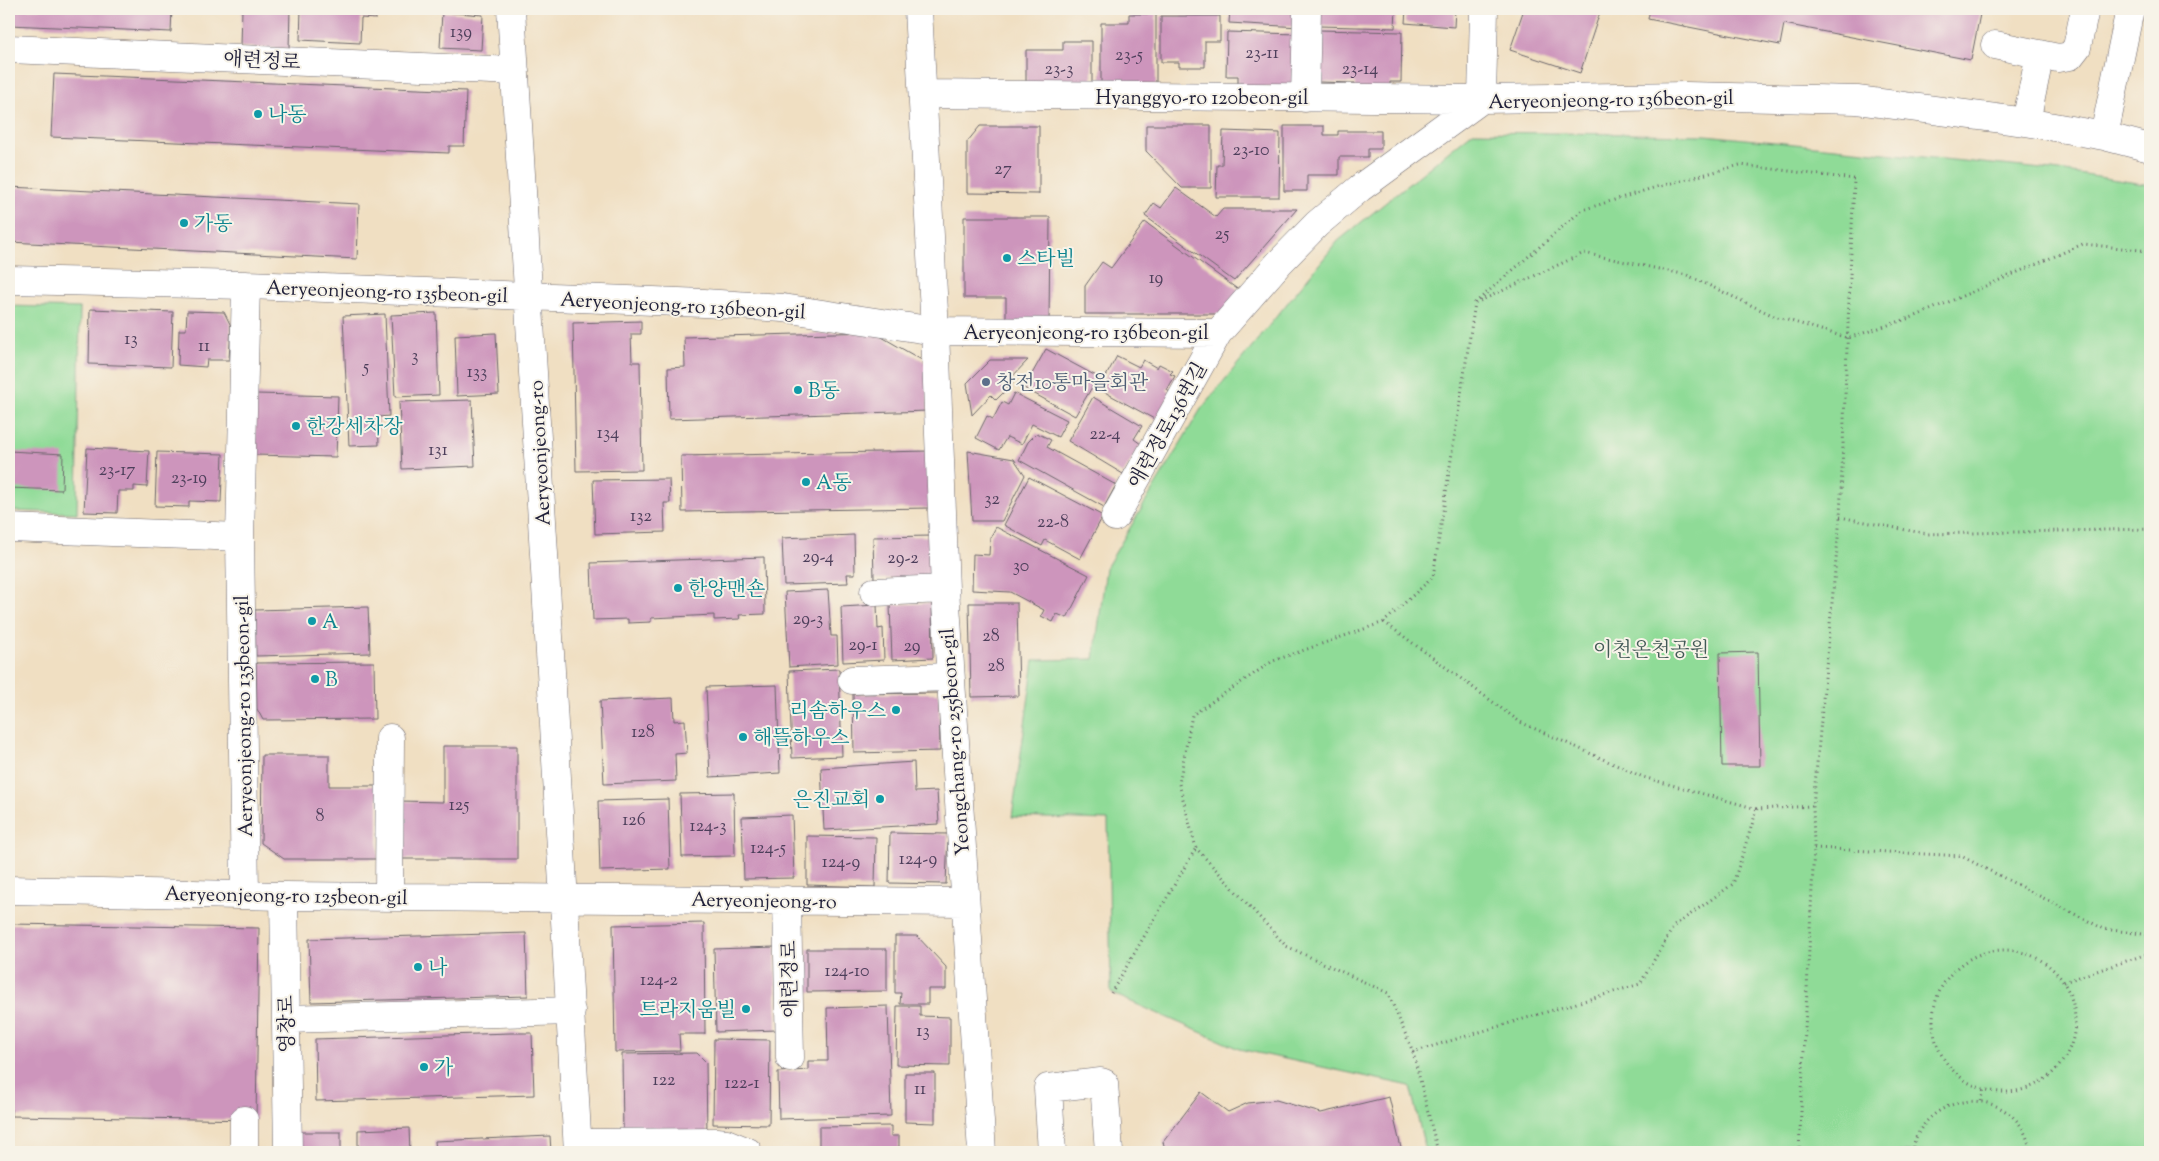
<svg xmlns="http://www.w3.org/2000/svg" width="2159" height="1161" font-family="'Sorts Mill Goudy','Noto Serif KR',serif">
	<rect width="100%" height="100%" fill="#f7f3e8"/>
	<filter id="ink" filterUnits="userSpaceOnUse"><feTurbulence type="fractalNoise" baseFrequency=".02" numOctaves="2"/><feDisplacementMap in="SourceGraphic" scale="10" xChannelSelector="R" yChannelSelector="G"/><feConvolveMatrix kernelMatrix="1 2 1 2 8 2 1 2 1" color-interpolation-filters="sRGB"/></filter>
	<filter id="wash" filterUnits="userSpaceOnUse"><feTurbulence type="fractalNoise" baseFrequency=".0096" numOctaves="4" result="noise"/><feDisplacementMap in="SourceGraphic" scale="20" xChannelSelector="R" yChannelSelector="G"/><feGaussianBlur stdDeviation="1.12" result="paint"/><feColorMatrix in="noise" values="0 0 0 0 0 0 0 0 0 0 0 0 0 0 0 0 0 1.4 0 .05"/><feComposite in="paint" operator="in"/></filter>
	<g filter="url(#wash)">
		<rect width="100%" height="100%" fill="#f0dfc2"/>
		<path fill="#8fdb97" stroke="#587e69" d="M1473,132L1705,135L2052,170L2150,185V1152H1426L1410,1086L1239,1049L1111,993L1108,820L1012,817L1034,660L1094,659L1106,568L1201,409L1338,241Z
			M9,306L80,308L77,513L9,511Z"/>
		<g id="blocks">
			<path fill="#cd95bc" d="M9,9H172L171,32L9,25Z
				M242,9H290L289,49L241,47Z
				M301,9H376V19L361,18L360,43L300,40Z
				M1230,9H1301L1300,27L1229,23Z
				M1319,9H1396L1395,28L1319,26Z
				M1406,9H1455L1454,27L1405,23Z
				M1524,9H1601L1580,73L1510,50Z
				M1650,9H1981L1971,60L1784,24L1780,45L1648,19Z
				M442,12L483,15L481,50L440,48Z
				M1129,14H1156V85L1101,84V23H1129Z
				M1161,16H1220V41H1205V67H1179V62H1161Z
				M1319,30L1402,32L1401,82H1390V93L1354,92L1355,83L1318,82Z
				M1227,32L1298,34L1297,88L1238,87V76H1226Z
				M1063,41H1092V85H1026V50H1063Z
				M54,74L466,91L464,146H449V153L51,137Z
				M1146,125H1211V188H1182L1146,151Z
				M980,126H1039V194L967,193V142Z
				M1284,126H1324V135H1338V131H1381V149H1368V157H1339V175H1307V191H1284Z
				M1223,131L1280,133L1279,197H1216L1217,165H1222Z
				M9,187L359,204L357,259L9,242Z
				M1176,188L1216,217L1223,209H1297L1234,281L1145,216L1154,203L1161,208Z
				M964,217H1050L1049,325H1006V298H964Z
				M1145,222L1240,291L1224,314H1085V286L1102,262L1111,268Z
				M90,309L173,312L171,367L89,364Z
				M187,311L224,312L231,326L229,360H207L206,367L178,365L179,330H186Z
				M436,313L439,395L395,397L391,315Z
				M385,314L389,416L378,417L379,445L349,446L343,316Z
				M641,321V334H631L632,362H640L642,470L576,471L573,323Z
				M873,332L927,363L928,411L669,419L668,368L685,367L684,337Z
				M496,333L499,394L457,396L455,335Z
				M1046,349L1098,377L1075,416L1024,388Z
				M1117,356L1139,367L1143,360L1157,368L1159,364L1173,371L1170,374L1175,376L1167,390L1171,393L1156,420L1099,389Z
				M990,360H1028L1009,380L1013,383L996,400L991,395L972,415L967,383Z
				M1014,393L1067,420L1058,437L1032,424L1022,444L1007,437L999,450L976,438L987,416L993,419L1002,402L1008,405Z
				M256,394L338,396L336,457L254,455Z
				M1093,397L1142,426L1134,439L1141,444L1123,474L1068,441Z
				M472,400L475,466L402,469L399,402Z
				M1037,433L1051,440L1047,447L1116,485L1104,507L1019,460L1028,442Z
				M87,448L149,451L147,487L134,486V491H118L117,513L84,512Z
				M9,451L63,454L62,490L9,488Z
				M929,451L930,508L682,512L681,456Z
				M968,451L1014,459L1025,475L1002,521H972Z
				M157,452L223,454L221,502L189,501V507L155,506Z
				M1029,477L1103,516L1080,559L1045,540L1042,546L1004,525Z
				M669,479L670,503H664L665,532L595,534L593,480Z
				M996,527L1089,575L1067,618L1057,614L1053,622L1041,616L1044,610L1010,592L972,590L973,554L989,555L990,538Z
				M854,535L855,574H847L848,583L784,585L782,538Z
				M932,536L933,577L874,579L873,537Z
				M764,557L765,614L739,615L740,619L714,620V615L651,618V622L628,623V619L593,620L591,563Z
				M828,590L831,636H837L838,664L789,667L785,592Z
				M932,603L933,658L892,660L890,605Z
				M969,603H1017L1019,696L971,697Z
				M877,605L878,629L883,628L884,660L843,662L841,607Z
				M368,607L370,653L256,656L255,610Z
				M1758,652L1760,766H1722L1720,653Z
				M374,662L375,719L263,720L257,709L256,663Z
				M839,669L842,756L792,758L789,671Z
				M777,685L780,773L710,777L706,687Z
				M939,693L940,751L854,753L853,694Z
				M673,698L674,721L685,720L687,753L675,754L676,781L604,784L600,701Z
				M443,746H517V859H401V801L443,802Z
				M262,755H329V786H378V859H284L261,843Z
				M914,762L915,792L937,791L939,824L824,830L821,768Z
				M734,793L735,856L682,857L680,794Z
				M668,799L670,869L600,871L598,801Z
				M792,815L794,878L744,879L742,817Z
				M890,833L948,834L946,884L889,883Z
				M807,836L876,837L875,887L807,885Z
				M704,923L705,1034H679L680,1051L615,1052L613,925Z
				M9,924L259,928L256,1120L11,1116V1093H9Z
				M526,933L528,996L311,1002L309,939Z
				M895,936H917L946,967V989H928V1004H900L901,993H895Z
				M775,947L777,1030L716,1032L714,949Z
				M807,949H887V991L807,992Z
				M888,1006L891,1116L779,1119L778,1072L808,1070V1061H828L827,1008Z
				M897,1006H920V1016L950,1017V1066L896,1065Z
				M511,1033H532L534,1095L316,1101L315,1039Z
				M714,1039L770,1040L769,1125L713,1124Z
				M697,1053L706,1062L707,1134L623,1136L622,1054Z
				M905,1073H935V1123L905,1122Z
				M1201,1092L1228,1112L1248,1103L1276,1100L1321,1113L1389,1097L1402,1152H1166L1163,1142Z
				M891,1126V1136H899V1152H819V1127Z
				M409,1128L410,1152H358V1130Z
				M295,1132H341V1152H296Z
				M550,1136L551,1152H436L435,1141Z"/>
		</g>
	</g>
	<g filter="url(#ink)">
		<use href="#blocks" fill-opacity="0" stroke="#6a646a" stroke-width="1"/>
		<g fill="none" stroke-linecap="round" stroke-linejoin="round">
			<g stroke="#6a646a" stroke-width="29">
				<path id="minor" d="M511,9L550,653L578,1152
					M918,9L935,331L945,589L982,1152
					M1995,45L2058,58L2070,56L2077,47L2085,9
					M9,49L515,71
					M923,94L1482,99L1484,9
					M1305,98L1307,9
					M2026,122L2040,54
					M2104,136L2130,9
					M9,280L246,285L704,303L783,308L935,331L1218,333
					M1115,517L1218,333L1279,263L1317,224L1360,188L1482,99L1686,96L1857,100L2026,122L2104,136L2150,148
					M9,528L240,537L245,895
					M240,537L246,285
					M874,592L945,589
					M852,680L950,677
					M9,890L284,896L964,902
					M284,896L288,1152
					M389,897L390,738
					M787,900L790,1058
					M286,1019L571,1011
					M578,1143L717,1142L726,1143L748,1152
					M244,1152V1120
					M1052,1152L1048,1088L1101,1082L1104,1083L1109,1152"/>
			</g>
			<path stroke="#6a646a" stroke-width="3" stroke-dasharray="1 4" stroke-linecap="butt" d="M1480,301L1584,253L1687,275L1774,316L1848,338L1916,316L2083,244L2150,251
				M1840,517L1927,534L2150,529
				M1384,622L1520,722L1643,777L1757,809
				M1814,848L1961,856L2104,929L2150,935
				M1933 1021a71 71 0 1 1 142 0a71 71 0 1 1-142 0Z
				M2064,982L2150,953
				M1111,993L1196,848
				M1413,1052L1438,1152
				M1980,1101L1984,1089
				M1799,1152L1814,848L1813,806L1840,517L1854,179L1740,165L1653,188L1582,210L1475,303L1433,577L1384,622L1273,661L1192,715L1179,784L1196,848L1286,946L1388,993L1413,1052L1640,984L1674,926L1733,884L1757,809L1813,806
				M1912,1152C1919,1105 1979,1084 2014,1118C2024,1127 2028,1140 2031,1152"/>
			<use href="#minor" stroke="#fff" stroke-width="28"/>
		</g>
	</g>
	<g fill="#0f9aa8" stroke="#f7f3e8" stroke-width="2">
		<circle cx="258" cy="114" r="5"/>
		<circle cx="184" cy="223" r="5"/>
		<circle cx="1007" cy="258" r="5"/>
		<circle cx="798" cy="390" r="5"/>
		<circle cx="296" cy="426" r="5"/>
		<circle cx="806" cy="482" r="5"/>
		<circle cx="678" cy="588" r="5"/>
		<circle cx="312" cy="621" r="5"/>
		<circle cx="315" cy="679" r="5"/>
		<circle cx="896" cy="710" r="5"/>
		<circle cx="743" cy="737" r="5"/>
		<circle cx="880" cy="799" r="5"/>
		<circle cx="418" cy="967" r="5"/>
		<circle cx="746" cy="1009" r="5"/>
		<circle cx="424" cy="1067" r="5"/>
	</g>
	<circle fill="#5c6f8a" stroke="#f7f3e8" stroke-width="2" cx="986" cy="382" r="5"/>
	<g text-anchor="middle" stroke-width="4" stroke-linejoin="round" paint-order="stroke">
		<g font-size="18" fill="#4d3f5b">
			<text x="461" y="37">139</text>
			<text x="1262" y="58">23-11</text>
			<text x="1129" y="60">23-5</text>
			<text x="1059" y="74">23-3</text>
			<text x="1360" y="74">23-14</text>
			<text x="1251" y="155">23-10</text>
			<text x="1003" y="174">27</text>
			<text x="1222" y="239">25</text>
			<text x="1156" y="283">19</text>
			<text x="131" y="344">13</text>
			<text x="204" y="351">11</text>
			<text x="415" y="361">3</text>
			<text x="366" y="372">5</text>
			<text x="477" y="377">133</text>
			<text x="608" y="438">134</text>
			<text x="1105" y="439">22-4</text>
			<text x="438" y="455">131</text>
			<text x="117" y="475">23-17</text>
			<text x="189" y="483">23-19</text>
			<text x="992" y="504">32</text>
			<text x="641" y="521">132</text>
			<text x="1053" y="527">22-8</text>
			<text x="818" y="562">29-4</text>
			<text x="903" y="563">29-2</text>
			<text x="1021" y="571">30</text>
			<text x="808" y="624">29-3</text>
			<text x="991" y="641">28</text>
			<text x="863" y="650">29-1</text>
			<text x="912" y="651">29</text>
			<text x="996" y="671">28</text>
			<text x="643" y="737">128</text>
			<text x="459" y="810">125</text>
			<text x="320" y="821">8</text>
			<text x="634" y="825">126</text>
			<text x="708" y="831">124-3</text>
			<text x="768" y="853">124-5</text>
			<text x="918" y="864">124-9</text>
			<text x="841" y="867">124-9</text>
			<text x="847" y="976">124-10</text>
			<text x="659" y="985">124-2</text>
			<text x="923" y="1036">13</text>
			<text x="664" y="1085">122</text>
			<text x="742" y="1088">122-1</text>
			<text x="920" y="1094">11</text>
		</g>
		<g font-size="20" fill="#22223b" stroke="#f7f3e8">
			<text transform="translate(262 60) rotate(3)" y="7">애련정로</text>
			<text x="1202" y="104">Hyanggyo-ro 120beon-gil</text>
			<text transform="translate(1611 99) rotate(-1)" y="7">Aeryeonjeong-ro 136beon-gil</text>
			<text transform="translate(387 291) rotate(2)" y="7">Aeryeonjeong-ro 135beon-gil</text>
			<text transform="translate(683 305) rotate(3)" y="7">Aeryeonjeong-ro 136beon-gil</text>
			<text x="1086" y="339">Aeryeonjeong-ro 136beon-gil</text>
			<text transform="translate(1167 425) rotate(-61)" y="7">애련정로136번길</text>
			<text transform="translate(539 453) rotate(-93)" y="7">Aeryeonjeong-ro</text>
			<text transform="translate(243 716) rotate(-91)" y="7">Aeryeonjeong-ro 135beon-gil</text>
			<text transform="translate(954 742) rotate(-94)" y="7">Yeongchang-ro 255beon-gil</text>
			<text transform="translate(286 895) rotate(1)" y="7">Aeryeonjeong-ro 125beon-gil</text>
			<text transform="translate(764 900) rotate(1)" y="7">Aeryeonjeong-ro</text>
			<text transform="translate(789 979) rotate(-91)" y="7">애련정로</text>
			<text transform="translate(286 1024) rotate(-91)" y="7">영창로</text>
		</g>
		<g font-size="20" fill="#0d838f" stroke="#f7f3e8" text-anchor="start">
			<text x="268" y="121">나동</text>
			<text x="194" y="230">가동</text>
			<text x="1017" y="265">스타빌</text>
			<text x="808" y="397">B동</text>
			<text x="306" y="433">한강세차장</text>
			<text x="816" y="489">A동</text>
			<text x="688" y="595">한양맨숀</text>
			<text x="322" y="628">A</text>
			<text x="325" y="686">B</text>
			<text x="886" y="717" text-anchor="end">리솜하우스</text>
			<text x="753" y="744">해뜰하우스</text>
			<text x="870" y="806" text-anchor="end">은진교회</text>
			<text x="428" y="974">나</text>
			<text x="736" y="1016" text-anchor="end">트라지움빌</text>
			<text x="434" y="1074">가</text>
		</g>
		<g font-size="20" fill="#4e5e75" stroke="#f7f3e8" text-anchor="start">
			<text x="996" y="389">창전10통마을회관</text>
		</g>
		<g font-size="20" fill="#435a57" stroke="#f7f3e8">
			<text x="1651" y="656">이천온천공원</text>
		</g>
	</g>
	<rect width="2159" height="1161" fill="none" stroke="#f7f3e8" stroke-width="30"/>
</svg>
